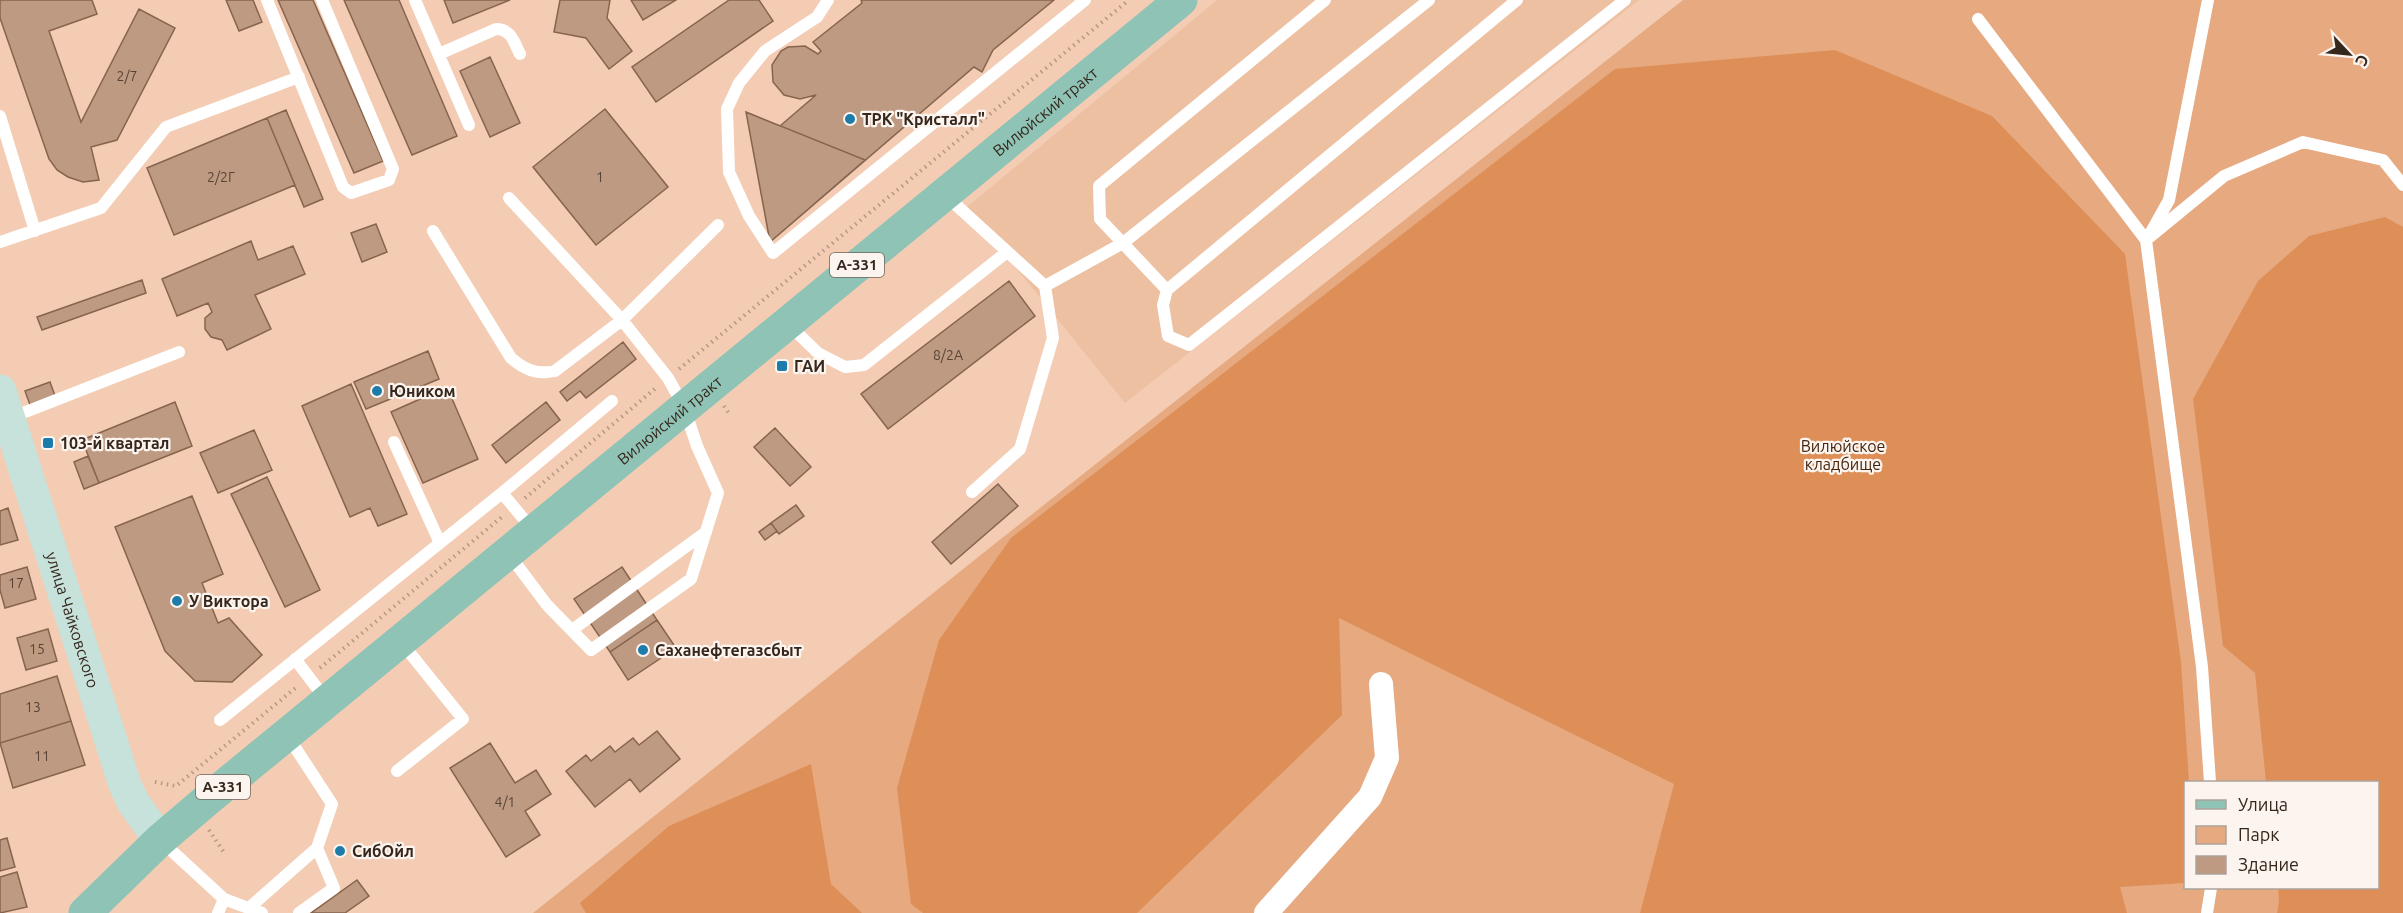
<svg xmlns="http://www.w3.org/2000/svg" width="2403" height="913" font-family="Ubuntu,sans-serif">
	<rect width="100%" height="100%" fill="#f3ccb3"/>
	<path fill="#edc0a2" d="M1217,0H1639L1125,403L967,207Z"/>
	<path fill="#e6a980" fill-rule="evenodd" d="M1683,0H2403V913H533L997,542ZM2186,782H2378V888H2186Z"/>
	<path fill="#de8f58" d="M1835,50L1992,116L2125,254L2181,662L2189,782H2186L2185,883L2120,887L2127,913H1640L1674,784L1339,618L1342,715L1137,913H923L911,904L897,788L939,640L1011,538L1615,69Z
		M2385,217L2403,227V913H2277L2279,901L2278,888H2378V782H2266L2255,673L2223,646L2193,399L2258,281L2309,236Z
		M811,764L831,884L862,913H586L580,903L669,826Z"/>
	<path fill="#be9a82" stroke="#87644e" stroke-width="1.5" d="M0,0H92L97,14L49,31L81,122L139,9L175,28L117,140L91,147L99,180L83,182L68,177L57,170L49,159L0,18Z
		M226,0H253L262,22L239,31Z
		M278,0H313L383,161L354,173Z
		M344,0H399L457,136L412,155Z
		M444,0H510L453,23Z
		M560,0H610L607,18L632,51L609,69L586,38L554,32Z
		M631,0H676L643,20Z
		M729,0H759L773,21L656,102L632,67Z
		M861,0H1054L993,50L982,72L974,67L770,242L746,112L780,126L816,95L800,99L784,95L773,82L772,65L781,51L788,47L805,46L818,54L821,51L813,42L862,3Z
		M490,57L520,123L490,137L460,71Z
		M605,109L668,187L596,245L533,167Z
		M286,110L323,199L304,207L267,118Z
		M746,112L865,160L770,242Z
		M267,118L295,185L174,235L147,168Z
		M376,224L387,252L362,262L351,233Z
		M251,241L258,260L293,246L305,274L255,295L271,329L227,350L222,340L211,337L205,329V318L212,312L208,303L177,316L162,279Z
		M142,280L146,293L42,330L37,317Z
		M1009,281L1035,316L888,429L861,394Z
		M623,342L636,359L586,398L580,391L567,401L560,392Z
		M428,351L439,379L366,409L354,382Z
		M50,382L58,404L33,413L25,391Z
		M351,384L407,514L378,526L370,508L350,517L302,406Z
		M447,387L478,459L423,483L391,412Z
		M175,402L192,446L99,483L82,440Z
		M546,402L560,420L506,463L492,445Z
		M775,428L811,467L790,486L754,447Z
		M254,430L272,470L218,493L200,453Z
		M88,456L99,483L84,489L74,462Z
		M267,477L320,590L285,607L231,494Z
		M998,484L1018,506L951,564L932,542Z
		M192,496L223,574L202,583L218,623L229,618L262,655L232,682L195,681L165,651L115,527Z
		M796,505L804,516L779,534L771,523Z
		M8,508L18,540L0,545V511Z
		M771,523L777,531L765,540L759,532Z
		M27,567L36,599L5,608L0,590V575Z
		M622,567L657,620L610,652L574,599Z
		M657,620L676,648L628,680L610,652Z
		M48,629L57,661L26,670L17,638Z
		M57,676L71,721L0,743V694Z
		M71,721L85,765L13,788L0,743Z
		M657,731L680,759L640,792L630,779L595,807L566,771L586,755L591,761L610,746L615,752L633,738L639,745Z
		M490,743L515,783L536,770L551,794L525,811L540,835L506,857L450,768Z
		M7,838L15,867L0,871V840Z
		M17,872L27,907L0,913V877Z
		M357,880L369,896L345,913H311Z"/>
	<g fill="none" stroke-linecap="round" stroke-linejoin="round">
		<path stroke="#b79883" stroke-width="4" stroke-dasharray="1.5 4.5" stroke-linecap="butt" d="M679,369L1129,0
			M724,406L730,415
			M525,498L657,387
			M320,668L503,516
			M155,782L176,786L298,686
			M209,830L225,854"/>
		<path stroke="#fff" stroke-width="12" d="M267,0L343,187L351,193L389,180L393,169L322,0
			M415,0L469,125
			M828,0L817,17L765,51L739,83L727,109L729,172L749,216L773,253L1085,0
			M1325,0L1099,186L1100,219L1167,290L1163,305L1168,336L1189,345L1625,0
			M1978,19L2146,240L2202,667L2210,782
			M439,54L496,29C511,29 514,42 520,54
			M0,116L35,231
			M944,194L1045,286L1123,243L1429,0
			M433,231L511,358C525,370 537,375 555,371L622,320L718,225
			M2150,234L2169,200L2208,0
			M2146,240L2224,176L2303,142L2383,160L2403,185
			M0,242L101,208L166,127L299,77
			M1167,290L1517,0
			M787,323L818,353L845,367L864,365L1007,252
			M10,418L179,352
			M394,442L440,543
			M972,492L1020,449L1053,338L1045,286
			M502,493L533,530
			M508,553L547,605L591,650L691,579L718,493L697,446L684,407L668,378L622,320L509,198
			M572,630L706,532
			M295,659L327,701
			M220,720L502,493L612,401
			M287,735L332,804L317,848L334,888L299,913
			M397,771L463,719L401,642
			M161,841L224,899L262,913
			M249,908L317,848
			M218,913L224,899
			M2207,913L2211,888"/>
		<path stroke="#fff" stroke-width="24" d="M1266,913L1370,797L1387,758L1381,684"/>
		<path stroke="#c7e1db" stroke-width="33" id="s1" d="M0,391L125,785L133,802L160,840"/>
		<path stroke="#8ec3b6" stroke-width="33" id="s2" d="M85,913L160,840L208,799L1181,0"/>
	</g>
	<g fill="#1d7ca9" stroke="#fcf4ef" stroke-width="2">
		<circle cx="850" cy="119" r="6"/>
		<rect x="776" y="360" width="12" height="12" rx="3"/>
		<circle cx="377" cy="391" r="6"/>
		<rect x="42" y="437" width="12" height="12" rx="3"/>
		<circle cx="177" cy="601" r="6"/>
		<circle cx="643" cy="650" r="6"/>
		<circle cx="340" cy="851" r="6"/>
	</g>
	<g text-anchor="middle" stroke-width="4.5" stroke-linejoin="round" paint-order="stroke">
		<g font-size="14" fill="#584436">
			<text x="127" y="81">2/7</text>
			<text x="221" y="182">2/2Г</text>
			<text x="600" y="182">1</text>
			<text x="948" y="360">8/2А</text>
			<text x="16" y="588">17</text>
			<text x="37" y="654">15</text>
			<text x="33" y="712">13</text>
			<text x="42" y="761">11</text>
			<text x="505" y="807">4/1</text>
		</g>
		<g fill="#fcf4ef" stroke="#71645c" stroke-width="1.5">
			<rect x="830" y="253" width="54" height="24" rx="4.5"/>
			<rect x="196" y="775" width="54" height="24" rx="4.5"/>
		</g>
		<g font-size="15" font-weight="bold" fill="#36271d">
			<text x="857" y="270">А-331</text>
			<text x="223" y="792">А-331</text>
		</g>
		<g font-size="16" fill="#36271d" stroke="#fcf4ef">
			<text dy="6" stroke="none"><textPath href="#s2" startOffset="1251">Вилюйский тракт</textPath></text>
			<text dy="6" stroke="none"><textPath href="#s2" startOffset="765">Вилюйский тракт</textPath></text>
			<text dy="6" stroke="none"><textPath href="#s1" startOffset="240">улица Чайковского</textPath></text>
		</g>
		<g font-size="16" font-weight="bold" fill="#36271d" stroke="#fcf4ef" text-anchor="start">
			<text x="862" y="125">ТРК "Кристалл"</text>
			<text x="794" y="372">ГАИ</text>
			<text x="389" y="397">Юником</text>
			<text x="60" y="449">103-й квартал</text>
			<text x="189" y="607">У Виктора</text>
			<text x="655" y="656">Саханефтегазсбыт</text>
			<text x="352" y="857">СибОйл</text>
		</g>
		<g font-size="16" fill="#45250d" stroke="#fcf4ef">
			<text x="1843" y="452">Вилюйское<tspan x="1843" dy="18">кладбище</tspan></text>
		</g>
	</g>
	<rect x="2184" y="781" width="195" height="108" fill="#fcf4ef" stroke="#ada29b" stroke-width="1.5"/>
	<rect x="2196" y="800" width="30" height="9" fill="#8ec3b6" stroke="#ada29b" stroke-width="1.5"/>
	<text x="2238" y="811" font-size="18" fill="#36271d">Улица</text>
	<rect x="2196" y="826" width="30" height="18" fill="#e6a980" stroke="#ada29b" stroke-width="1.5"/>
	<text x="2238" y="841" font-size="18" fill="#36271d">Парк</text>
	<rect x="2196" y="856" width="30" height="18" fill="#be9a82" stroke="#ada29b" stroke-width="1.5"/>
	<text x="2238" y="871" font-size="18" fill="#36271d">Здание</text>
	<g transform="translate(2349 54) rotate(116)" stroke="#fcf4ef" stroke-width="4.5" paint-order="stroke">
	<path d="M0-4.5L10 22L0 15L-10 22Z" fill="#36271d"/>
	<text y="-9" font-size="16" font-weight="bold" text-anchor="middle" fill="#36271d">С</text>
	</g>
</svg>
